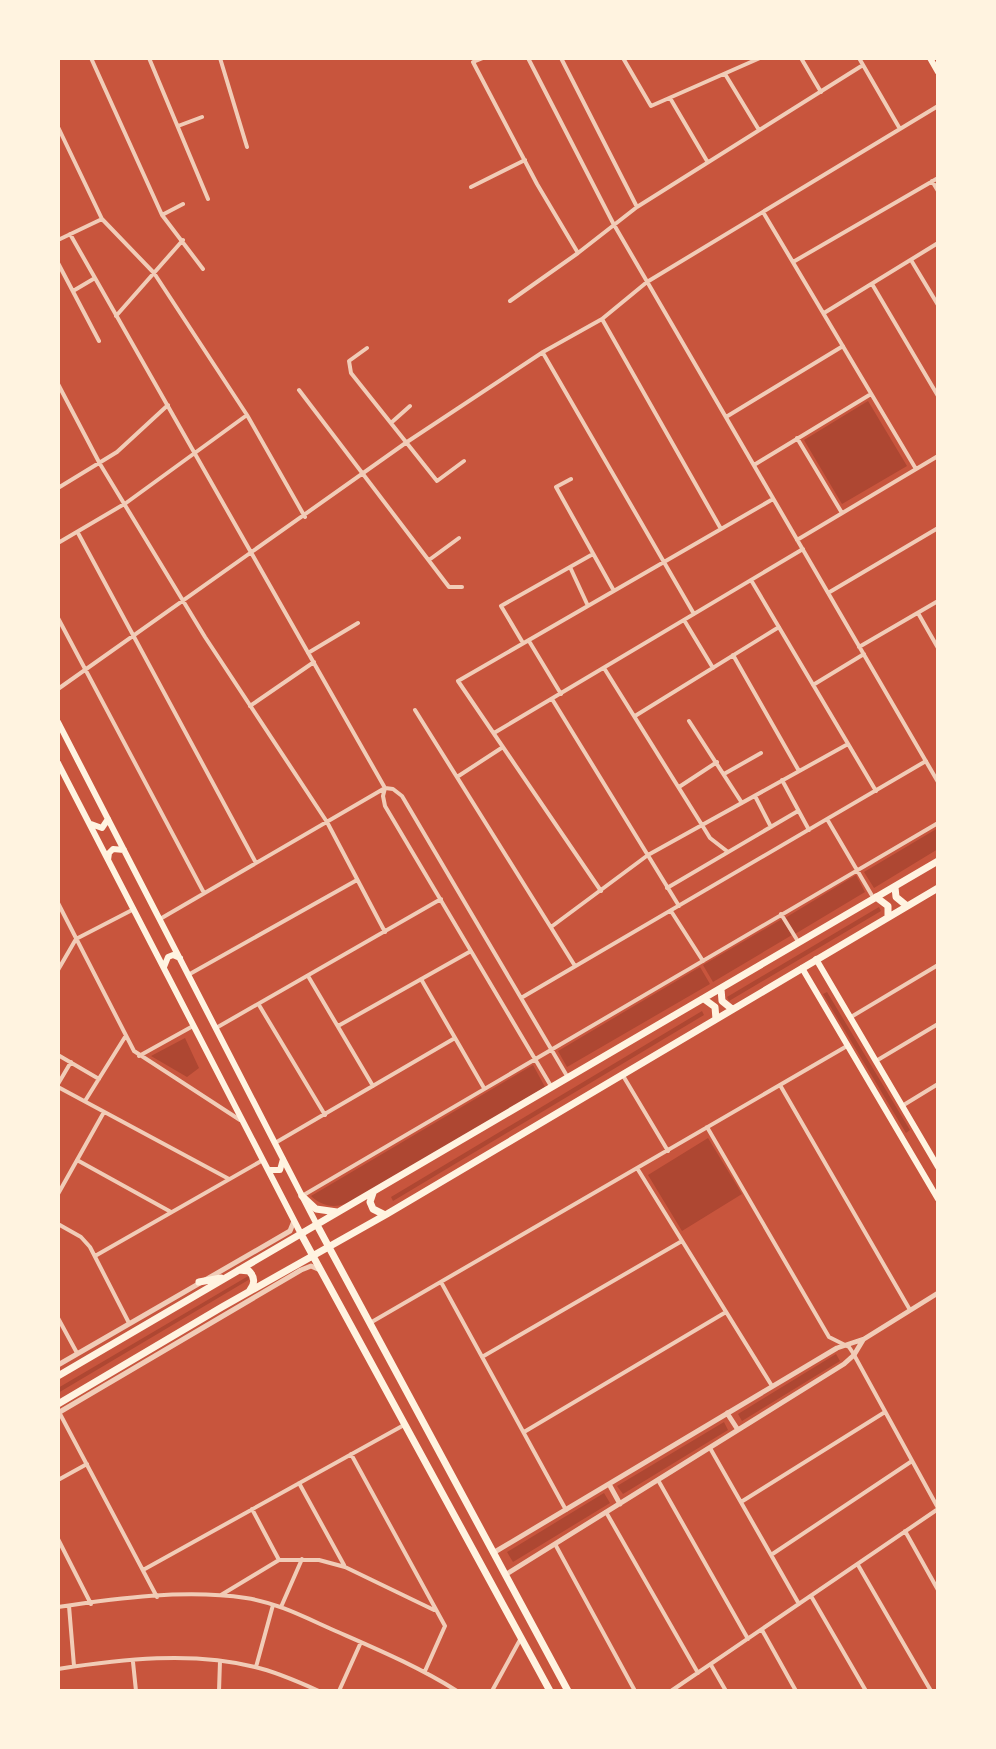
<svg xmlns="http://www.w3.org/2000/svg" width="996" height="1749" font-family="'DM Sans',sans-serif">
	<rect width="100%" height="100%" fill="#c8553d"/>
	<path fill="#ae4732" d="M868,401L907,466L842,504L804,440Z
		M938,828V849L874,888L864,872Z
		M856,875L865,892L795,934L785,918Z
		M879,907L881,911L729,1001L727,997Z
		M782,919L792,935L713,982L703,965Z
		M700,967L710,984L567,1067L558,1051Z
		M827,992L910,1130L906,1133L823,994Z
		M702,1011L704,1015L393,1201L391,1197Z
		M185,1038L199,1068L187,1077L151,1056Z
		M533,1065L545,1087L355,1200C339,1208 325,1209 311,1196Z
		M708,1138L742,1194L682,1231L648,1175Z
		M250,1275V1279L58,1393V1388Z
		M836,1354L840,1361L742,1421L738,1414Z
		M724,1422L728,1430L623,1494L617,1486Z
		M604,1493L610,1503L513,1562L507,1552Z"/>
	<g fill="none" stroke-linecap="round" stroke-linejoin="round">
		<path stroke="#f1ccb7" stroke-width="4" d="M91,58L162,215L203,269
			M149,58L208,199
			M220,58L247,147
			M483,58L473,62L537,184L578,253
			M528,58L613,223L938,782
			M561,58L637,207
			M623,58L651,106L760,58
			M801,58L821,92
			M859,58L900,129
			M725,74L759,130
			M670,98L707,161
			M178,126L202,117
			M58,127L102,219L154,273L247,415L305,517
			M932,181L938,191
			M471,187L525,160
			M763,212L916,469
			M162,215L183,204
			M70,234L385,788L383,796L385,806L551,1086
			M58,240L102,219
			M911,260L938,305
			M793,262L938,178
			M58,263L99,341
			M872,284L938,396
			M73,291L95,278
			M510,301L578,253L637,207L863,65
			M824,313L938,243
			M116,316L183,240
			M602,319L721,529
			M367,348L349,361L351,373L437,481L464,461
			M543,353L694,614
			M58,384L100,464L205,637L327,822L385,932
			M299,390L449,587H462
			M726,417L843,346
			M392,422L410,406
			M797,438L842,513
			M754,465L871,394
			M571,479L556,487L614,591
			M58,488L117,452L168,405
			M78,533L256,863
			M797,540L938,456
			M58,543L126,503L247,415
			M429,560L459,538
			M570,567L588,606
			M751,580L876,791
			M828,593L938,528
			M918,613L938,648
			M58,618L204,893
			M684,620L713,668
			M529,641L561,694
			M523,643L501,606L593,554
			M859,647L938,601
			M308,653L358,623
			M733,655L799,771
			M604,668L702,825L710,838L728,852
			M813,685L864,654
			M58,689L407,442L543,352L602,319L647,282L938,106
			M552,699L679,906
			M250,706L314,662
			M415,710L575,966
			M635,716L779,627
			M689,721L742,803
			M494,733L803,549
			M724,774L761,753
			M457,777L503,747
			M782,780L809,830
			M679,787L717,762
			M755,796L771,827
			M827,819L874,899
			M667,888L798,811
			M601,891L458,681L773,499
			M58,903L134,1051L240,1120
			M671,911L703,961
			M781,914L799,943
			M160,919L385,788L393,789L402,796L567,1076
			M551,927L648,855L848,744
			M58,970L76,939L134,909
			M188,975L357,880
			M308,976L373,1086
			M421,979L484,1088
			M521,998L926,761
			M259,1005L325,1115
			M851,1017L938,965
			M338,1026L471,951
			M216,1028L441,899
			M58,1055L99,1079
			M139,1056L193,1026
			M876,1061L938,1024
			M622,1074L668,1151
			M58,1084L71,1062
			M780,1085L910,1310
			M58,1087L229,1179
			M85,1101L125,1037
			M902,1106L938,1084
			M707,1127L829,1337L849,1347L853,1353L938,1508
			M275,1143L455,1038
			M77,1160L171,1212
			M637,1168L772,1386
			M58,1194L104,1112
			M302,1196L938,823
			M58,1224L81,1237L90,1247L129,1323
			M95,1256L263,1160
			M441,1282L566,1510
			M58,1318L77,1353
			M370,1323L847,1046
			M482,1357L682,1241
			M59,1412L157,1597
			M524,1432L726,1312
			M710,1448L799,1604
			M351,1454L445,1626L425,1671
			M58,1480L87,1464
			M658,1480L748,1639
			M299,1483L344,1565
			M741,1502L885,1412
			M252,1509L279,1560
			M606,1512L698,1673
			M905,1531L938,1590
			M58,1539L91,1604
			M555,1544L635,1691
			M771,1555L912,1461
			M858,1565L931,1691
			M143,1570L404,1425
			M221,1595L279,1560H319L345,1567L434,1610
			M811,1596L866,1691
			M69,1606L74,1666
			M58,1607C118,1598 186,1589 246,1598C279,1603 308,1619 338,1632C379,1650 419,1667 457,1691
			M281,1607L302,1559
			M762,1630L796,1691
			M133,1662L136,1691
			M711,1665L726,1691
			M256,1667L273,1605
			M58,1669C121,1659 193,1651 255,1667C277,1672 299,1682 319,1691
			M219,1691L220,1661
			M339,1691L361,1642
			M492,1691L521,1638
			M671,1691L938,1509"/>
		<path stroke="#f1ccb7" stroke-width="5" d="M58,1365L290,1231L294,1221
			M58,1413L301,1270L311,1266L318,1269
			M727,1413L738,1430
			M609,1484L620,1504
			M493,1553L837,1348L864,1339L938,1293
			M505,1575L844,1364L854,1355L863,1340"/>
		<path stroke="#fff3e0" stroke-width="6" d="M930,58L938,72
			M58,722L317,1225
			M58,763L301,1234
			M91,824L102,828L108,819
			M108,860L109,853L113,849L124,850
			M816,959L938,1167
			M164,967L168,957L173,955L180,958
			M802,968L938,1199
			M269,1170H280L283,1159"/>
		<path stroke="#fff3e0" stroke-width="7" d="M895,887L896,897L907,906
			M876,897L888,906V917
			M721,989L722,1001L732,1009
			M704,999L715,1007L716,1019
			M373,1193L370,1202L373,1209L385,1215
			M302,1196L316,1209L337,1212
			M317,1225L568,1691
			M301,1234L550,1691
			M239,1270L249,1271C255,1277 255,1284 250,1290
			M199,1282L221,1278
			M58,1376L938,861
			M58,1404L222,1307L387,1214L938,888"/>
	</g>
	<rect width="996" height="1749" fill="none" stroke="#fff3e0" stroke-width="120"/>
</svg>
